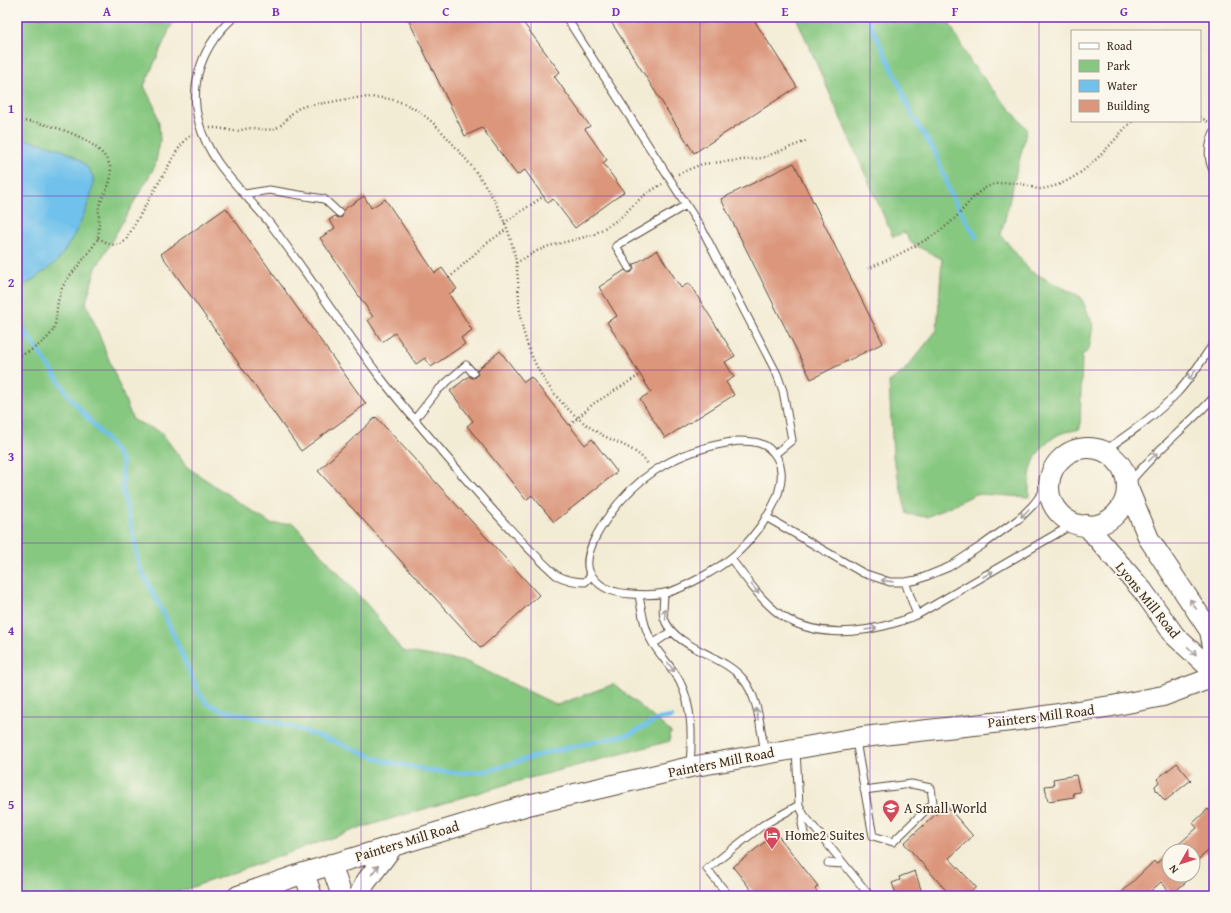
<svg xmlns="http://www.w3.org/2000/svg" width="1231" height="913" font-family="'Gentium Book Plus',serif">
	<rect width="100%" height="100%" fill="#fbf7ec"/>
	<filter id="ink" filterUnits="userSpaceOnUse"><feTurbulence type="fractalNoise" baseFrequency=".025" numOctaves="2"/><feDisplacementMap in="SourceGraphic" scale="8" xChannelSelector="R" yChannelSelector="G"/><feConvolveMatrix kernelMatrix="1 2 1 2 8 2 1 2 1" color-interpolation-filters="sRGB"/></filter>
	<filter id="wash" filterUnits="userSpaceOnUse"><feTurbulence type="fractalNoise" baseFrequency=".012" numOctaves="4" result="noise"/><feDisplacementMap in="SourceGraphic" scale="16" xChannelSelector="R" yChannelSelector="G"/><feGaussianBlur stdDeviation="0.9" result="paint"/><feColorMatrix in="noise" values="0 0 0 0 0 0 0 0 0 0 0 0 0 0 0 0 0 1.4 0 .05"/><feComposite in="paint" operator="in"/></filter>
	<g filter="url(#wash)">
		<rect width="100%" height="100%" fill="#f3ecd5"/>
		<path fill="#87c881" stroke="#617950" d="M17,17H180L171,26L144,86L155,108L159,124L160,141L155,166L96,268L86,302L133,420L161,432L187,467L271,524L293,523L370,608L402,651L467,662L557,705L614,684L672,733L669,734L670,741L511,783L357,829L167,896H17Z
			M796,17H946L971,63L1027,129L1001,235L1030,271L1081,297L1093,325L1089,350L1082,355L1080,429C1073,431 1062,432 1056,436C1032,452 1029,470 1029,497L976,494L927,517L907,514L893,457L889,382L903,372L937,330L942,259L911,243L905,232L893,237Z"/>
		<path fill="#70c1eb" stroke="#567684" d="M20,138C42,144 71,148 87,167C89,169 92,174 93,177C97,195 68,251 55,263C44,273 29,282 17,290V139Z"/>
		<g fill="none" stroke-linecap="round" stroke-linejoin="round">
			<path stroke="#70c1eb" stroke-width="4.5" d="M867,17L898,81L911,114L935,152L952,197L976,237
				M17,320L72,400L112,446L122,461L123,493L134,537L138,564L165,616L199,693L208,704L221,710L272,721L331,740L384,761L432,771L461,773L487,771L549,752L630,734L659,719L672,717"/>
		</g>
		<g id="blocks">
			<path fill="#db967b" d="M407,17H519L560,72L554,76L590,126L585,129L607,160L603,163L624,192L575,228L553,199L548,203L525,170L517,175L482,128L465,136Z
				M608,17H752L797,87L694,153Z
				M794,163L883,343L811,379L721,199Z
				M364,196L371,208L385,199L435,273L442,268L457,289L449,294L472,330L461,338L465,344L431,367L425,358L416,364L395,333L382,342L368,320L373,317L320,238L335,228L329,220L335,216L338,218L342,217L343,210Z
				M226,208L366,404L301,451L161,254Z
				M657,250L681,288L689,283L735,356L725,362L734,377L726,382L734,395L665,438L640,399L651,392L607,322L617,316L599,287L625,270L629,273L632,272L634,268L633,265Z
				M500,351L524,382L531,377L585,445L592,439L617,472L554,522L532,495L526,500L467,426L473,421L450,391L469,376L472,378L476,377L478,374L477,370Z
				M376,417L539,595L481,648L318,471Z
				M1177,763L1191,780L1165,801L1156,790L1155,786L1159,782L1157,779Z
				M1076,775L1080,792L1073,793L1074,797L1048,801L1045,786L1054,785L1053,779Z
				M946,805L973,836L949,858L976,887L966,896H951L904,843Z
				M1208,809L1214,816V846L1193,864V851H1171L1197,828L1193,823Z
				M776,833L818,886L815,889L820,896H756L733,867Z
				M1169,852V875H1194L1172,894L1161,882L1145,896H1118L1154,861L1156,864Z
				M915,871L923,896H897L892,883L900,880L899,877Z"/>
		</g>
	</g>
	<g filter="url(#ink)">
		<use href="#blocks" fill-opacity="0" stroke="#574739" stroke-width="1"/>
		<g fill="none" stroke-linecap="round" stroke-linejoin="round">
			<g stroke="#574739" stroke-width="9">
				<path id="service" d="M234,17C203,44 188,83 199,123C210,165 245,192 271,225C308,274 341,325 377,373C398,401 422,428 444,454C480,496 516,538 556,575C566,580 573,582 585,582L591,576
					M566,17L703,231L777,374L783,391L792,440L775,454
					M1214,132C1208,146 1207,159 1214,172
					M245,194L269,190L324,199L339,213
					M629,268L616,246L686,205
					M415,419L437,391L466,365L473,373
					M738,441C754,441 768,442 777,458C794,489 755,539 731,558C718,569 681,590 665,593C655,595 641,595 631,594C616,593 602,590 592,576C583,565 590,548 596,536C628,479 674,450 738,441Z
					M1104,451C1130,433 1155,416 1177,393C1191,378 1202,360 1214,343
					M1127,486C1152,453 1186,428 1214,397
					M766,517L863,573L890,582H905L917,580L949,567L984,544L1020,518L1033,505L1050,483
					M731,559C748,580 763,605 787,619C827,641 878,631 917,615L1075,523
					M905,582L917,615
					M664,593C664,600 662,611 664,618C674,648 722,654 743,679C759,698 760,729 765,752
					M639,595C642,612 644,630 654,645C662,658 673,668 680,682C693,708 692,738 690,766
					M653,644L672,631
					M856,740C861,772 867,804 873,836L893,842L933,803L931,788L911,784L864,790
					M799,805L804,815L870,896
					M804,833L802,824L804,815
					M828,863L844,864
					M729,896L707,869L763,825L799,805L796,750"/>
			</g>
			<g stroke="#574739" stroke-width="22">
				<path id="secondary" d="M1049 487a39 39 0 1 1 78 0a39 39 0 1 1-78 0Z
					M1127,486L1149,539L1210,631L1214,652
					M1086,525L1143,591L1175,636L1214,672
					M331,864L342,896
					M304,873L312,896
					M238,896L304,873L528,805L690,767L863,737L1011,721L1112,706L1163,696L1214,677
					M359,896L365,883L394,845"/>
			</g>
			<path stroke="#574739" stroke-width="2.5" stroke-dasharray="1 3" stroke-linecap="butt" d="M1200,117L1210,123
				M17,121C44,120 110,140 111,173C111,186 102,195 99,207C98,215 100,234 97,240C88,256 73,270 63,286C55,301 58,320 53,330C47,342 29,352 17,357
				M210,128C219,127 228,131 237,131C242,130 247,128 253,128C261,129 269,131 276,128C286,124 291,110 302,107C311,104 322,104 331,102C394,89 418,102 458,150C483,178 504,211 513,248C519,270 518,292 520,314C523,335 531,358 542,376C557,401 579,422 604,436C620,444 637,449 648,464
				M678,174L702,164L762,158L806,141
				M504,223L544,196
				M98,238C108,243 115,249 125,241L177,151L185,140L192,134
				M516,263L537,251L549,246L593,235L619,219L643,196L662,184
				M868,269C895,256 930,241 952,221C964,210 972,195 987,187C996,182 1013,182 1022,184C1028,185 1034,189 1040,189C1069,186 1091,166 1110,145C1118,137 1124,128 1133,121
				M449,278L483,246L507,229
				M570,425L593,404L640,375"/>
			<use href="#service" stroke="#fff" stroke-width="7"/>
			<use href="#secondary" stroke="#fff" stroke-width="20"/>
		</g>
		<defs><path id="oneway-shaft" d="M-6 0H5M1.5-3L5.5 0L1.5 3" fill="none" stroke-width="1.6" stroke-linecap="round" stroke-linejoin="round"/></defs>
		<g stroke="#a79f9a">
			<use href="#oneway-shaft" transform="translate(1192 375) rotate(126)"/>
			<use href="#oneway-shaft" transform="translate(1153 457) rotate(-44)"/>
			<use href="#oneway-shaft" transform="translate(1025 513) rotate(135)"/>
			<use href="#oneway-shaft" transform="translate(988 574) rotate(-30)"/>
			<use href="#oneway-shaft" transform="translate(887 581) rotate(-172)"/>
			<use href="#oneway-shaft" transform="translate(755 589) rotate(52)"/>
			<use href="#oneway-shaft" transform="translate(1193 604) rotate(-123)"/>
			<use href="#oneway-shaft" transform="translate(665 614) rotate(-97)"/>
			<use href="#oneway-shaft" transform="translate(871 629) rotate(-8)"/>
			<use href="#oneway-shaft" transform="translate(1192 651) rotate(43)"/>
			<use href="#oneway-shaft" transform="translate(671 667) rotate(54)"/>
			<use href="#oneway-shaft" transform="translate(757 714) rotate(-102)"/>
			<use href="#oneway-shaft" transform="translate(375 870) rotate(-53)"/>
		</g>
	</g>
	<path fill="none" stroke="#7b2cbf" stroke-width="1" stroke-opacity="0.55" d="M192,17V896M361,17V896M531,17V896M700,17V896M870,17V896M1039,17V896M17,196H1214M17,370H1214M17,543H1214M17,717H1214"/>
	<defs>
		<g id="school-pin" transform="scale(0.9)"><path d="M0 17L-7.5 6A9.5 9.5 0 1 1 7.5 6Z" fill="#d1495b" stroke="#fbf7ec"/><path d="M0-5L7-2L0 1L-7-2ZM-4 1L0 2.5L4 1V4Q0 6-4 4Z" fill="#fff"/></g>
		<g id="hotel-pin" transform="scale(0.9)"><path d="M0 17L-7.5 6A9.5 9.5 0 1 1 7.5 6Z" fill="#d1495b" stroke="#fbf7ec"/><path d="M-6-4.5h1.5V1H6V5H4.5V3h-9V5H-6ZM-4 0a1.8 1.8 0 1 1 3.6 0ZM.5 0V-2.5h3Q6-2.5 6 0Z" fill="#fff"/></g>
	</defs>
	<g fill-rule="evenodd">
		<use href="#school-pin" x="891" y="808"/>
		<use href="#hotel-pin" x="772" y="835"/>
	</g>
	<g text-anchor="middle" stroke-width="3.5" stroke-linejoin="round" paint-order="stroke">
		<g font-size="14" fill="#3b2a1e" stroke="#fbf7ec">
			<text transform="translate(1148 600) rotate(51)" y="5">Lyons Mill Road</text>
			<text transform="translate(1041 716) rotate(-7)" y="5">Painters Mill Road</text>
			<text transform="translate(721 762) rotate(-11)" y="5">Painters Mill Road</text>
			<text transform="translate(407 841) rotate(-17)" y="5">Painters Mill Road</text>
		</g>
		<g font-size="14" fill="#3b2a1e" stroke="#fbf7ec" text-anchor="start">
			<text x="904" y="813">A Small World</text>
			<text x="785" y="840">Home2 Suites</text>
		</g>
	</g>
	<rect width="1231" height="913" fill="none" stroke="#fbf7ec" stroke-width="44"/>
	<rect x="1071" y="30" width="130" height="92" fill="#fbf7ec" stroke="#aea59a"/>
	<rect x="1079" y="43" width="20" height="6" fill="#ffffff" stroke="#aea59a"/>
	<text x="1107" y="50" font-size="12" fill="#3b2a1e">Road</text>
	<rect x="1079" y="60" width="20" height="12" fill="#87c881" stroke="#aea59a"/>
	<text x="1107" y="70" font-size="12" fill="#3b2a1e">Park</text>
	<rect x="1079" y="80" width="20" height="12" fill="#70c1eb" stroke="#aea59a"/>
	<text x="1107" y="90" font-size="12" fill="#3b2a1e">Water</text>
	<rect x="1079" y="100" width="20" height="12" fill="#db967b" stroke="#aea59a"/>
	<text x="1107" y="110" font-size="12" fill="#3b2a1e">Building</text>
	<g transform="translate(1181 863) rotate(231)"><circle r="19" fill="#fbf7ec" stroke="#aea59a"/>
	<path d="M0-3L7 15L0 10L-7 15Z" fill="#d1495b"/>
	<text y="-6" font-size="11" font-weight="bold" text-anchor="middle" fill="#3b2a1e">N</text>
	</g>
	<rect x="22" y="22" width="1187" height="869" fill="none" stroke="#7b2cbf" stroke-width="1.5"/>
	<g font-size="13" text-anchor="middle" font-weight="bold" fill="#7b2cbf">
		<text x="107" y="16">A</text>
		<text x="276" y="16">B</text>
		<text x="446" y="16">C</text>
		<text x="616" y="16">D</text>
		<text x="785" y="16">E</text>
		<text x="955" y="16">F</text>
		<text x="1124" y="16">G</text>
		<text x="11" y="113">1</text>
		<text x="11" y="287">2</text>
		<text x="11" y="461">3</text>
		<text x="11" y="635">4</text>
		<text x="11" y="809">5</text>
	</g>
</svg>
